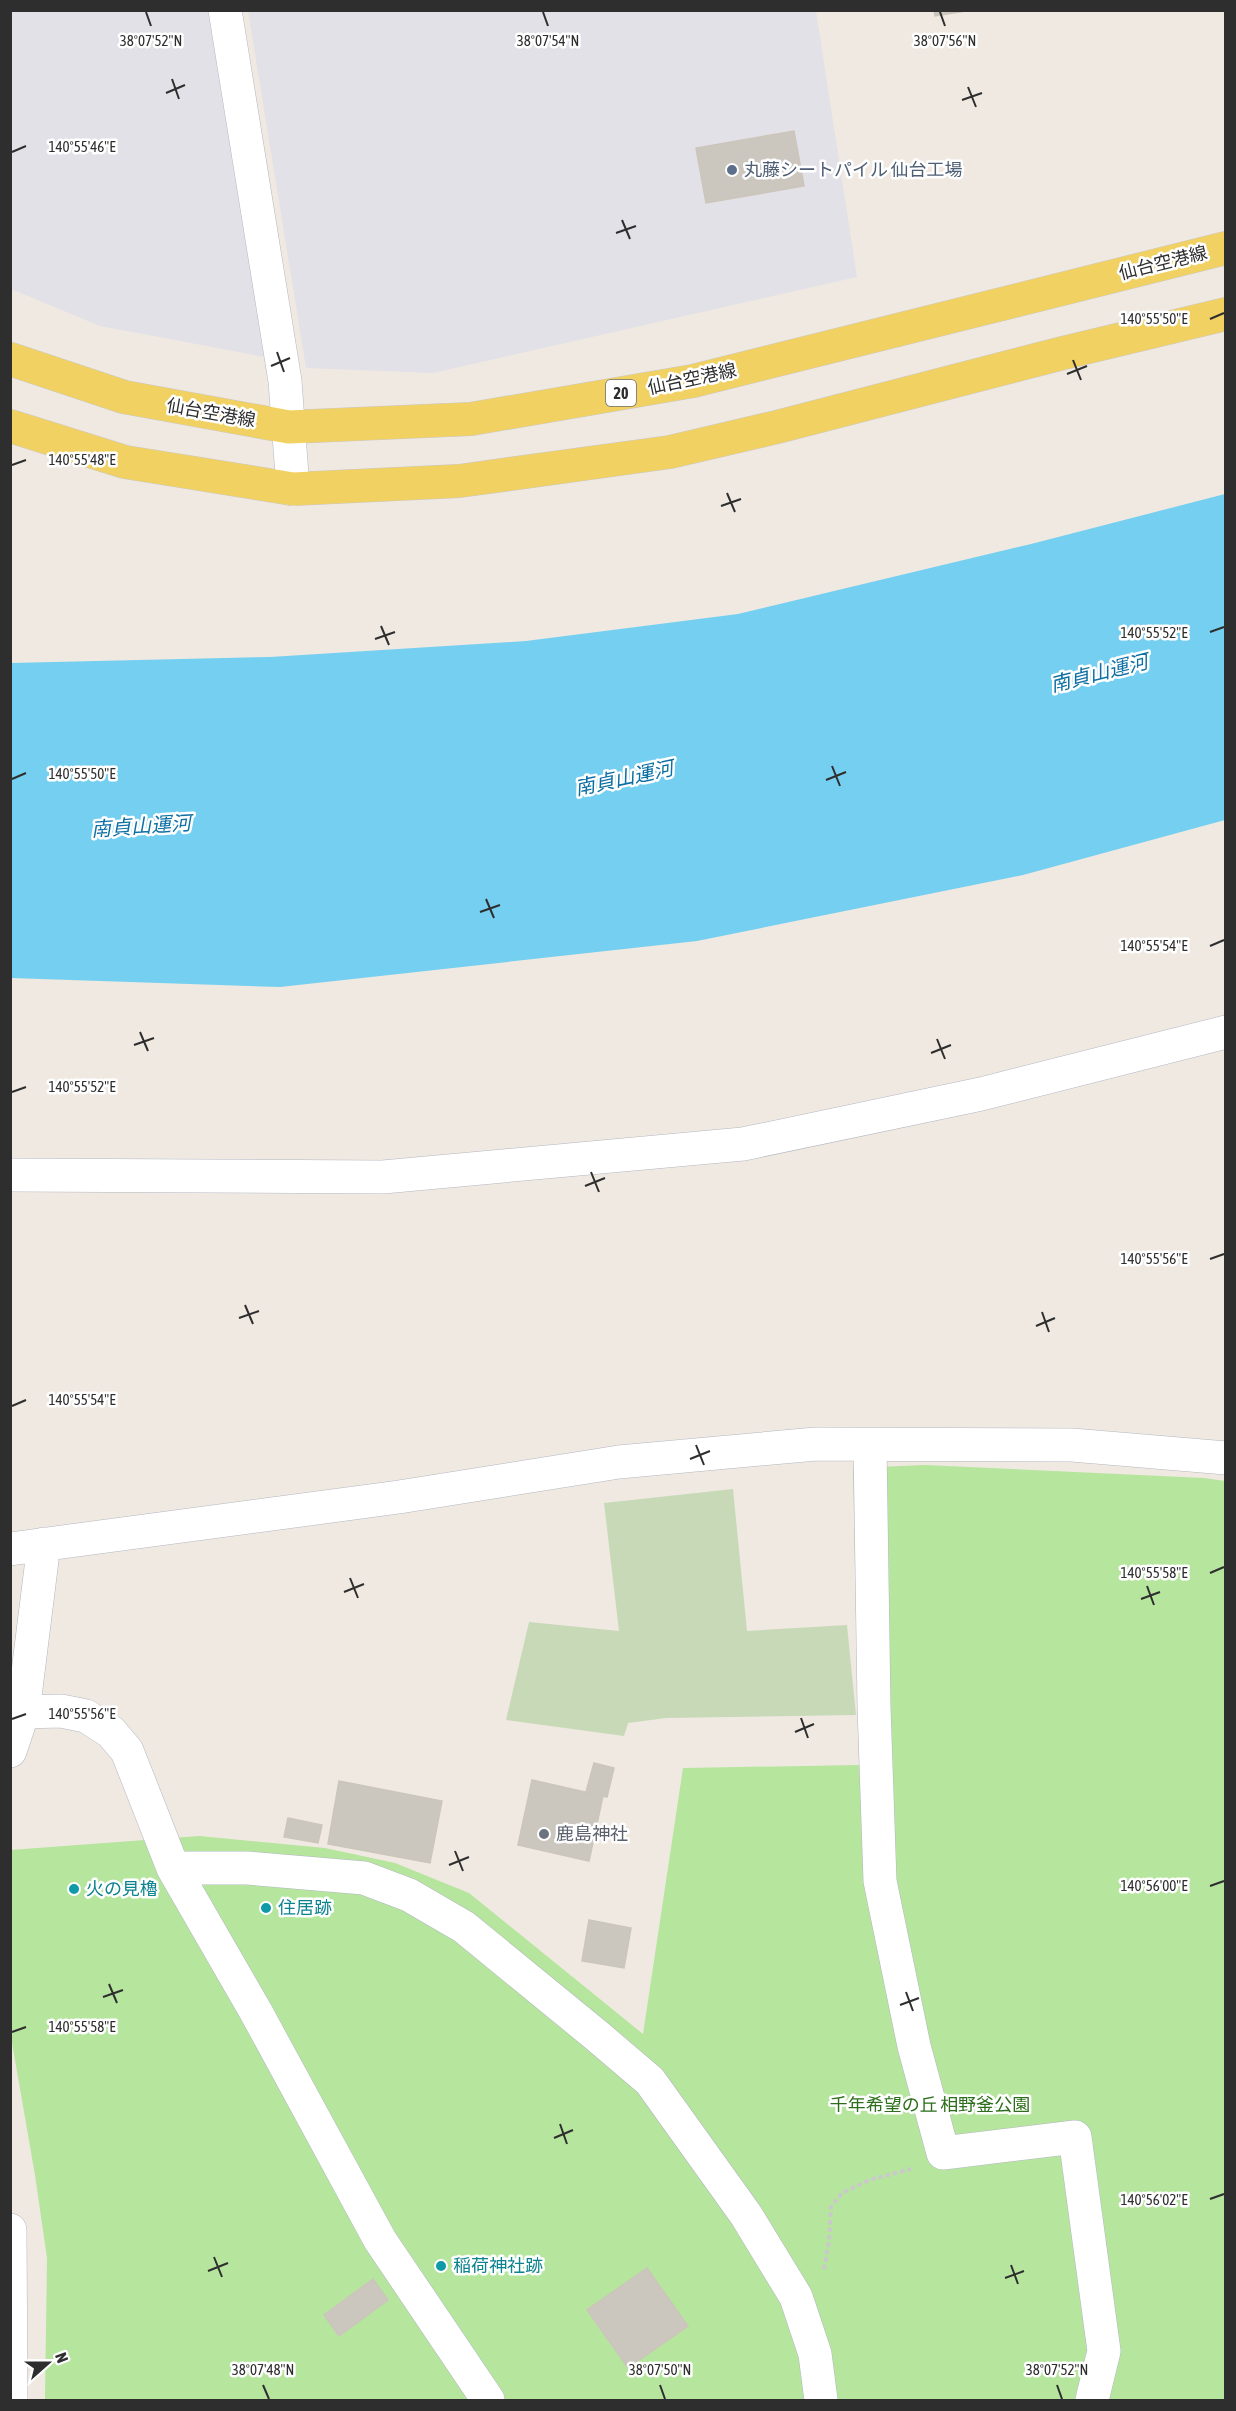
<svg xmlns="http://www.w3.org/2000/svg" width="1236" height="2411" font-family="'Asap Condensed','Noto Sans JP',sans-serif">
	<rect width="100%" height="100%" fill="#efe9e1"/>
	<path fill="#e3e1e8" d="M10,11H208L265,357L100,326L11,289Z
		M248,11H816L857,277L433,373L306,368Z"/>
	<path fill="#b6e59e" d="M925,1465L1204,1478L1225,1481V2400H45L47,2258L35,2175L11,2037L10,1850L199,1836L325,1848L395,1863L469,1893L643,2034L683,1768L859,1765L853,1468Z"/>
	<path fill="#c8d9b8" d="M733,1489L747,1631L847,1625L856,1715L666,1718L628,1723L624,1736L506,1720L529,1622L619,1631L604,1503Z"/>
	<path fill="#75cff0" d="M1225,494V820L1023,875L697,941L280,987L11,978V663L270,657L526,641L738,614L1031,544Z"/>
	<path fill="#cbc7bf" stroke="#cbc5ba" stroke-width="1.5" d="M934,10H972L935,16Z
		M794,131L804,186L706,203L696,148Z
		M594,1763L614,1768L607,1797L586,1792Z
		M532,1780L603,1796L589,1861L518,1845Z
		M339,1781L442,1801L430,1863L328,1844Z
		M288,1818L322,1825L318,1843L284,1837Z
		M589,1920L631,1928L624,1968L582,1961Z
		M647,2268L688,2326L628,2368L587,2310Z
		M373,2279L388,2300L339,2336L324,2315Z"/>
	<g fill="none" stroke-linecap="round" stroke-linejoin="round">
		<g stroke="#b4b7c1" stroke-width="34">
			<path id="minor" d="M225,10L285,381L293,489
				M10,1175L383,1177L743,1144L981,1094L1226,1032
				M870,1445L874,1707L880,1881L914,2046L943,2153L1075,2137L1104,2351L1092,2400
				M10,1549L399,1497L619,1462L816,1444L1072,1445L1226,1458
				M23,1712L61,1711L86,1716L111,1732L127,1751L173,1868L256,2012L380,2240L488,2400
				M10,1751L23,1712L44,1544
				M173,1868H247L364,1878L409,1895L464,1927L596,2035L650,2081L746,2215L796,2297L815,2354L821,2400
				M10,2230L11,2400"/>
		</g>
		<g stroke="#c9c9c9" stroke-width="34">
			<path id="major" d="M10,359L124,397L289,427L471,419L693,381L1226,248
				M10,426L125,462L293,489L459,481L670,452L777,427L1063,353L1226,314"/>
		</g>
		<path stroke="#c9c9c9" stroke-width="4" stroke-dasharray="4.5 3" stroke-linecap="butt" d="M824,2269L829,2241L831,2207L842,2193L869,2180L911,2169"/>
		<use href="#minor" stroke="#fff" stroke-width="33"/>
		<use href="#major" stroke="#f2d163" stroke-width="33"/>
	</g>
	<path fill="none" stroke="#2e2e2e" stroke-width="2" d="M146,12L151,26M543,12L548,26M940,12L945,26M172,79L179,99M968,87L976,107M166,93L185,85M962,100L982,93M12,152L26,146M622,220L630,239M616,233L636,226M1210,319L1224,313M277,352L284,372M1073,360L1081,380M271,366L290,358M1067,374L1087,366M12,465L26,460M727,493L735,512M721,506L741,499M381,626L389,645M1210,632L1224,627M375,639L395,632M832,766L840,786M12,779L26,773M826,780L846,772M486,899L494,918M480,912L500,905M1210,946L1224,940M140,1032L148,1051M937,1039L945,1059M134,1045L154,1038M931,1053L951,1045M12,1092L26,1087M591,1172L599,1192M585,1186L605,1178M1210,1259L1224,1254M245,1305L253,1324M1042,1312L1049,1332M239,1318L259,1311M1036,1326L1055,1318M12,1406L26,1400M696,1445L704,1465M690,1459L710,1451M1210,1573L1224,1567M350,1578L358,1598M1147,1586L1154,1605M344,1592L364,1584M1141,1599L1160,1592M801,1718L808,1738M12,1719L26,1714M795,1732L814,1724M455,1851L463,1871M449,1865L469,1857M1210,1886L1224,1881M109,1984L117,2003M906,1992L913,2011M103,1997L123,1990M900,2005L919,1998M12,2032L26,2027M560,2124L567,2144M554,2138L573,2130M1210,2199L1224,2194M214,2257L222,2277M1011,2265L1018,2284M208,2271L228,2263M1005,2278L1024,2271M263,2385L269,2399M660,2385L665,2399M1057,2385L1062,2399"/>
	<circle fill="#5c6f8a" stroke="#fff" stroke-width="2" cx="732" cy="170" r="6"/>
	<circle fill="#6b7280" stroke="#fff" stroke-width="2" cx="544" cy="1834" r="6"/>
	<g fill="#0f9aa8" stroke="#fff" stroke-width="2">
		<circle cx="74" cy="1889" r="6"/>
		<circle cx="266" cy="1908" r="6"/>
		<circle cx="441" cy="2266" r="6"/>
	</g>
	<g text-anchor="middle" stroke-width="5" stroke-linejoin="round" paint-order="stroke">
		<rect fill="#fff" stroke="#6d6d6d" stroke-width="1.5" x="606" y="380" width="30" height="26" rx="4.5"/>
		<g font-size="16" font-weight="bold" fill="#2e2e2e">
			<text x="621" y="399">20</text>
		</g>
		<g font-size="18" fill="#4e5e75" stroke="#fff" text-anchor="start">
			<text x="744" y="176">丸藤シートパイル 仙台工場</text>
		</g>
		<g font-size="18" fill="#2e2e2e" stroke="#fff">
			<text transform="translate(1163 263) rotate(-14)" y="6">仙台空港線</text>
			<text transform="translate(692 379) rotate(-12)" y="6">仙台空港線</text>
			<text transform="translate(211 413) rotate(10)" y="6">仙台空港線</text>
		</g>
		<g font-size="18" fill="#5b616d" stroke="#fff" text-anchor="start">
			<text x="556" y="1840">鹿島神社</text>
		</g>
		<g font-size="18" fill="#0d838f" stroke="#fff" text-anchor="start">
			<text x="86" y="1895">火の見櫓</text>
			<text x="278" y="1914">住居跡</text>
			<text x="453" y="2272">稲荷神社跡</text>
		</g>
		<g font-size="18" fill="#2c6e1b" stroke="#fff">
			<text x="930" y="2111">千年希望の丘 相野釜公園</text>
		</g>
		<g font-size="20" font-style="italic" fill="#0d6fa3" stroke="#fff">
			<text transform="translate(1099 673) rotate(-14)" y="7">南貞山運河</text>
			<text transform="translate(624 778) rotate(-12)" y="7">南貞山運河</text>
			<text transform="translate(141 826) rotate(-4)" y="7">南貞山運河</text>
		</g>
	</g>
	<g font-size="15" text-anchor="middle" fill="#2e2e2e" stroke="#fff" stroke-width="5" stroke-linejoin="round" paint-order="stroke">
		<text x="548" y="46">38°07'54"N</text>
		<text x="151" y="46">38°07'52"N</text>
		<text x="945" y="46">38°07'56"N</text>
		<text x="82" y="152">140°55'46"E</text>
		<text x="1154" y="324">140°55'50"E</text>
		<text x="82" y="465">140°55'48"E</text>
		<text x="1154" y="638">140°55'52"E</text>
		<text x="82" y="779">140°55'50"E</text>
		<text x="1154" y="951">140°55'54"E</text>
		<text x="82" y="1092">140°55'52"E</text>
		<text x="1154" y="1264">140°55'56"E</text>
		<text x="82" y="1405">140°55'54"E</text>
		<text x="1154" y="1578">140°55'58"E</text>
		<text x="82" y="1719">140°55'56"E</text>
		<text x="1154" y="1891">140°56'00"E</text>
		<text x="82" y="2032">140°55'58"E</text>
		<text x="1154" y="2205">140°56'02"E</text>
		<text x="263" y="2375">38°07'48"N</text>
		<text x="660" y="2375">38°07'50"N</text>
		<text x="1057" y="2375">38°07'52"N</text>
	</g>
	<rect width="1236" height="2411" fill="none" stroke="#2e2e2e" stroke-width="24"/>
	<g transform="translate(48 2363) rotate(69)" stroke="#ffffff" stroke-width="4.5" paint-order="stroke">
	<path d="M0-4.5L10 22L0 15L-10 22Z" fill="#2e2e2e"/>
	<text y="-9" font-size="16" font-weight="bold" text-anchor="middle" fill="#2e2e2e">N</text>
	</g>
</svg>
